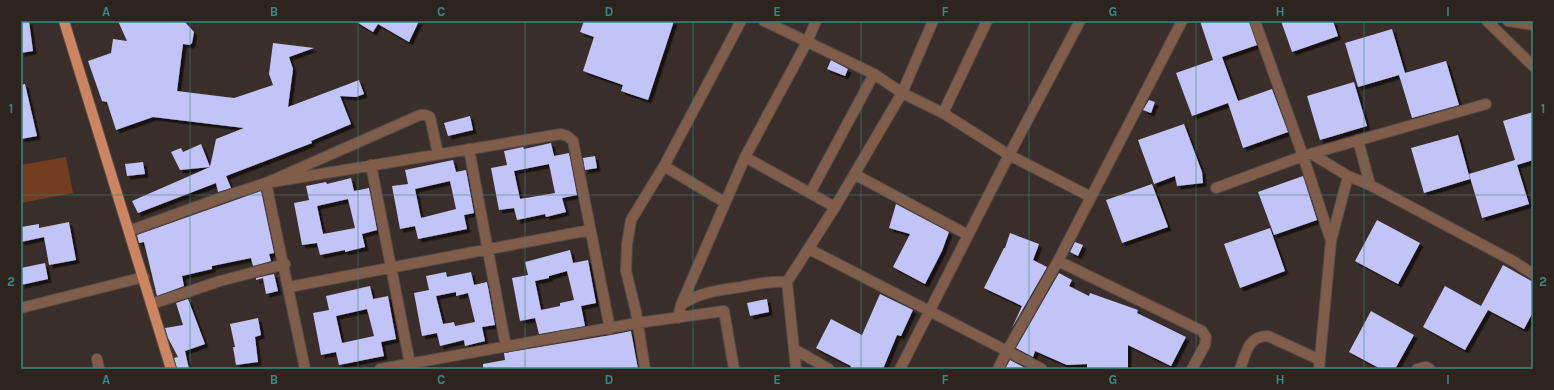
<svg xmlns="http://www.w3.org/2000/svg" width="1554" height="390" font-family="Karla,sans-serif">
	<defs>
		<filter id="shadow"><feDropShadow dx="3.5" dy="3.5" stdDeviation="0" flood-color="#0009"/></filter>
	</defs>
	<rect width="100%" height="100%" fill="#392e29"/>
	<path fill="#743d20" d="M66,157L73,193L21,203V165Z"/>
	<path fill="#c2c3f6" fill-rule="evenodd" filter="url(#shadow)" d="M21,21H29L33,51L21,53Z
		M118,21H184L194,32L192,43L190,45L183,44L177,91L234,98L273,85L269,74L273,43L314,48L289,57L293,69L288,107L359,80L364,94L356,97L340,96L351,124L311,141L312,143L226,176L231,188L218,192L216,183L138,213L132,201L210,167L216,139L244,128L153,117L116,130L107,102L102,101L88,61L111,53L113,39L127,41Z
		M355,21H419L409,42L378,24L373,32Z
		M584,21H674L648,100L621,91L623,85L583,71L594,37L580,32Z
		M1200,21H1249L1257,45L1222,57L1238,101L1272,89L1288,132L1243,148L1228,103L1192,116L1176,73L1213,60Z
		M1281,21H1333L1338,36L1292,52Z
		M1392,29L1405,73L1446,61L1459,105L1412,118L1399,75L1358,87L1345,43Z
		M831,60L848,69L845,76L827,69Z
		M1354,82L1367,126L1320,140L1307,96Z
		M25,84L37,136L21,139V85Z
		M1149,100L1155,102L1151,113L1143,110Z
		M1533,112V160L1517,165L1529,204L1482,218L1469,174L1515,160L1503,121Z
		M470,116L473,130L448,136L444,123Z
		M1184,124L1202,172L1203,183L1177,186L1175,176L1154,184L1138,140Z
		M1458,135L1470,179L1424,193L1411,148Z
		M551,143L554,156L569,153L577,195L562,198L566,212L546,217L545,214L517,220L514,208L499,210L491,168L507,165L504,151L523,147L524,149ZM549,164L555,193L520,199L514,171Z
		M201,144L210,167L180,170L171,152L181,148L183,152Z
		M595,156L597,168L585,170L583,158Z
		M453,160L456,172L466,170L474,213L464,215L467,229L418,239L415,226L400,229L392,186L408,184L405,170ZM450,181L456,209L421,218L415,189Z
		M143,162L145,174L127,176L125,164Z
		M1303,176L1317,220L1274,235L1258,192Z
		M351,178L354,191L369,188L377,230L362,234L365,247L345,252V250L320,255L317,243L302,245L294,203L309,200L306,186L326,182L327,184ZM348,199L355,228L323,234L317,206Z
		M1152,184L1168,227L1122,243L1106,200Z
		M261,191L274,253L269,254L271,261L253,266L251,258L212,266V269L182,276L184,286L157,296L144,242L139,243L137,235Z
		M896,204L949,232L942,251L925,284L893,267L910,234L889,228Z
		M1377,220L1420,243L1398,284L1355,261Z
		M69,222L76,260L49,265L44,237L21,242V227L39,224V228Z
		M1270,228L1285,271L1240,288L1224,244Z
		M1010,233L1039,244L1033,260L1047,267L1012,328L1022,306L984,288L1004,248H1005Z
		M1075,242L1083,245L1078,256L1070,252Z
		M570,250L573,263L588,260L596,303L581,306L585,326L539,334L535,318L520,321L512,278L528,275L525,262ZM567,271L574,300L560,303V306L541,310L535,281L549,278V276Z
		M45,263L48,279L21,285V268Z
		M1503,265L1533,282V312L1524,329L1488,310L1465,350L1423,327L1445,286L1481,306Z
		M446,272L447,277L471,272L474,285L487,282L495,325L482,327L485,341L465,346L464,340L440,346L437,333L422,336L414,293L429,290L426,276ZM456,292V296L468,293L475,322L455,326L454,322L443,324L436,296Z
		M1059,273L1072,280L1069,286L1089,296L1090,293L1138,310L1137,313L1186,337L1171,366L1128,345V369H1087V364L1067,365L1035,351L1033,357L1016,348Z
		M274,274L278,291L266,294L263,278L256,280V278Z
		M370,286L373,299L388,296L396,339L381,342L384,356L339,365L336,352L321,355L313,313L329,310L326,296ZM367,309L374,336L342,343L336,316Z
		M880,294L913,310L901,336L897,335L883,369H850L851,366L816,348L831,319L862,335Z
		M188,299L205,344L185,351L189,369H177L174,358L178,357L168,338L165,328L183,325L176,303Z
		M767,299L769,312L750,316L747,303Z
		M1371,311L1414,335L1395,369H1381L1349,352Z
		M258,318L261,335L255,337L258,362L236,365L233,347H235L230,324Z
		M631,331L638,369H483V364L505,360L504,353L611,335Z
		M1010,360L1027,369H1005Z"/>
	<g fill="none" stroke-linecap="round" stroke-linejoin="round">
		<g stroke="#564b47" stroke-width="12">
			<path id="minor" d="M764,21L874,74L902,93L943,113L1009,155L1091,197
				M1255,21L1303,156L1331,241
				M1487,21L1533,66
				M1508,21L1533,25
				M943,113L987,21
				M1358,140L1370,185
				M469,149L506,347
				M1312,154L1348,176L1370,185L1513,261L1533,274
				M745,157L835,207
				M371,165L410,364
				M664,166L724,202
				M854,174L968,235
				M1216,188L1303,156L1486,104
				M810,193L874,74
				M129,231L232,194L266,183L420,115H426L430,117L438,154
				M809,249L1042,369
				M1058,261L1202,331L1206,337L1205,345L1192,369
				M289,287L590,230
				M152,304L220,281L285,264
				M681,305C699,292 720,290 741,287C756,284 771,281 787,282
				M21,308L144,277
				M678,318L681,305L745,157L807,42L816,21
				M794,349L829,369
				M97,359L99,369
				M305,369L266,183L561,134L567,136L573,141L610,329
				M380,369L637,323L724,311L734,369
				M645,369L636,312L626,271L627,244L631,220L664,166L741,21
				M796,369L787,282L835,207L902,93L933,21
				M900,369L1009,155L1080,21
				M998,369L1007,351L1058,261L1182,21
				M1240,369C1246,353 1248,336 1268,336L1320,360
				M1319,369L1331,241L1348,176
				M1417,369L1426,367L1430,369"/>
		</g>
		<g stroke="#564b47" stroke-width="12">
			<path id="major" d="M64,21L171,369"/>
		</g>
		<use href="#minor" stroke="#805c4b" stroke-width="10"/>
		<use href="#major" stroke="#cd8561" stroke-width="10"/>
	</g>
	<path fill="none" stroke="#378881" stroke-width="1" stroke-opacity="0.55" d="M190,21V369M358,21V369M525,21V369M693,21V369M861,21V369M1029,21V369M1196,21V369M1364,21V369M21,195H1533"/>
	<rect width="1554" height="390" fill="none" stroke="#2e241f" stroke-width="44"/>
	<rect x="22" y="22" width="1510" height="346" fill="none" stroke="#378881" stroke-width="1.5"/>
	<g font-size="13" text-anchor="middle" font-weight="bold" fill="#378881">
		<text x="106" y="16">A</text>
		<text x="274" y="16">B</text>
		<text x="441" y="16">C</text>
		<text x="609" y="16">D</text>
		<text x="777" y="16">E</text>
		<text x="945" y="16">F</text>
		<text x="1113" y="16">G</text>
		<text x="1280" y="16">H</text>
		<text x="1448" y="16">I</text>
		<text x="11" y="113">1</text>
		<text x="1543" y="113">1</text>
		<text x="11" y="286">2</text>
		<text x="1543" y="286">2</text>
		<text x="106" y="384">A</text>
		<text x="274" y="384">B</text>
		<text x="441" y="384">C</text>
		<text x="609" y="384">D</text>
		<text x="777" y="384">E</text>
		<text x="945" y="384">F</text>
		<text x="1113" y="384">G</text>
		<text x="1280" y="384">H</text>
		<text x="1448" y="384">I</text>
	</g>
</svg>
